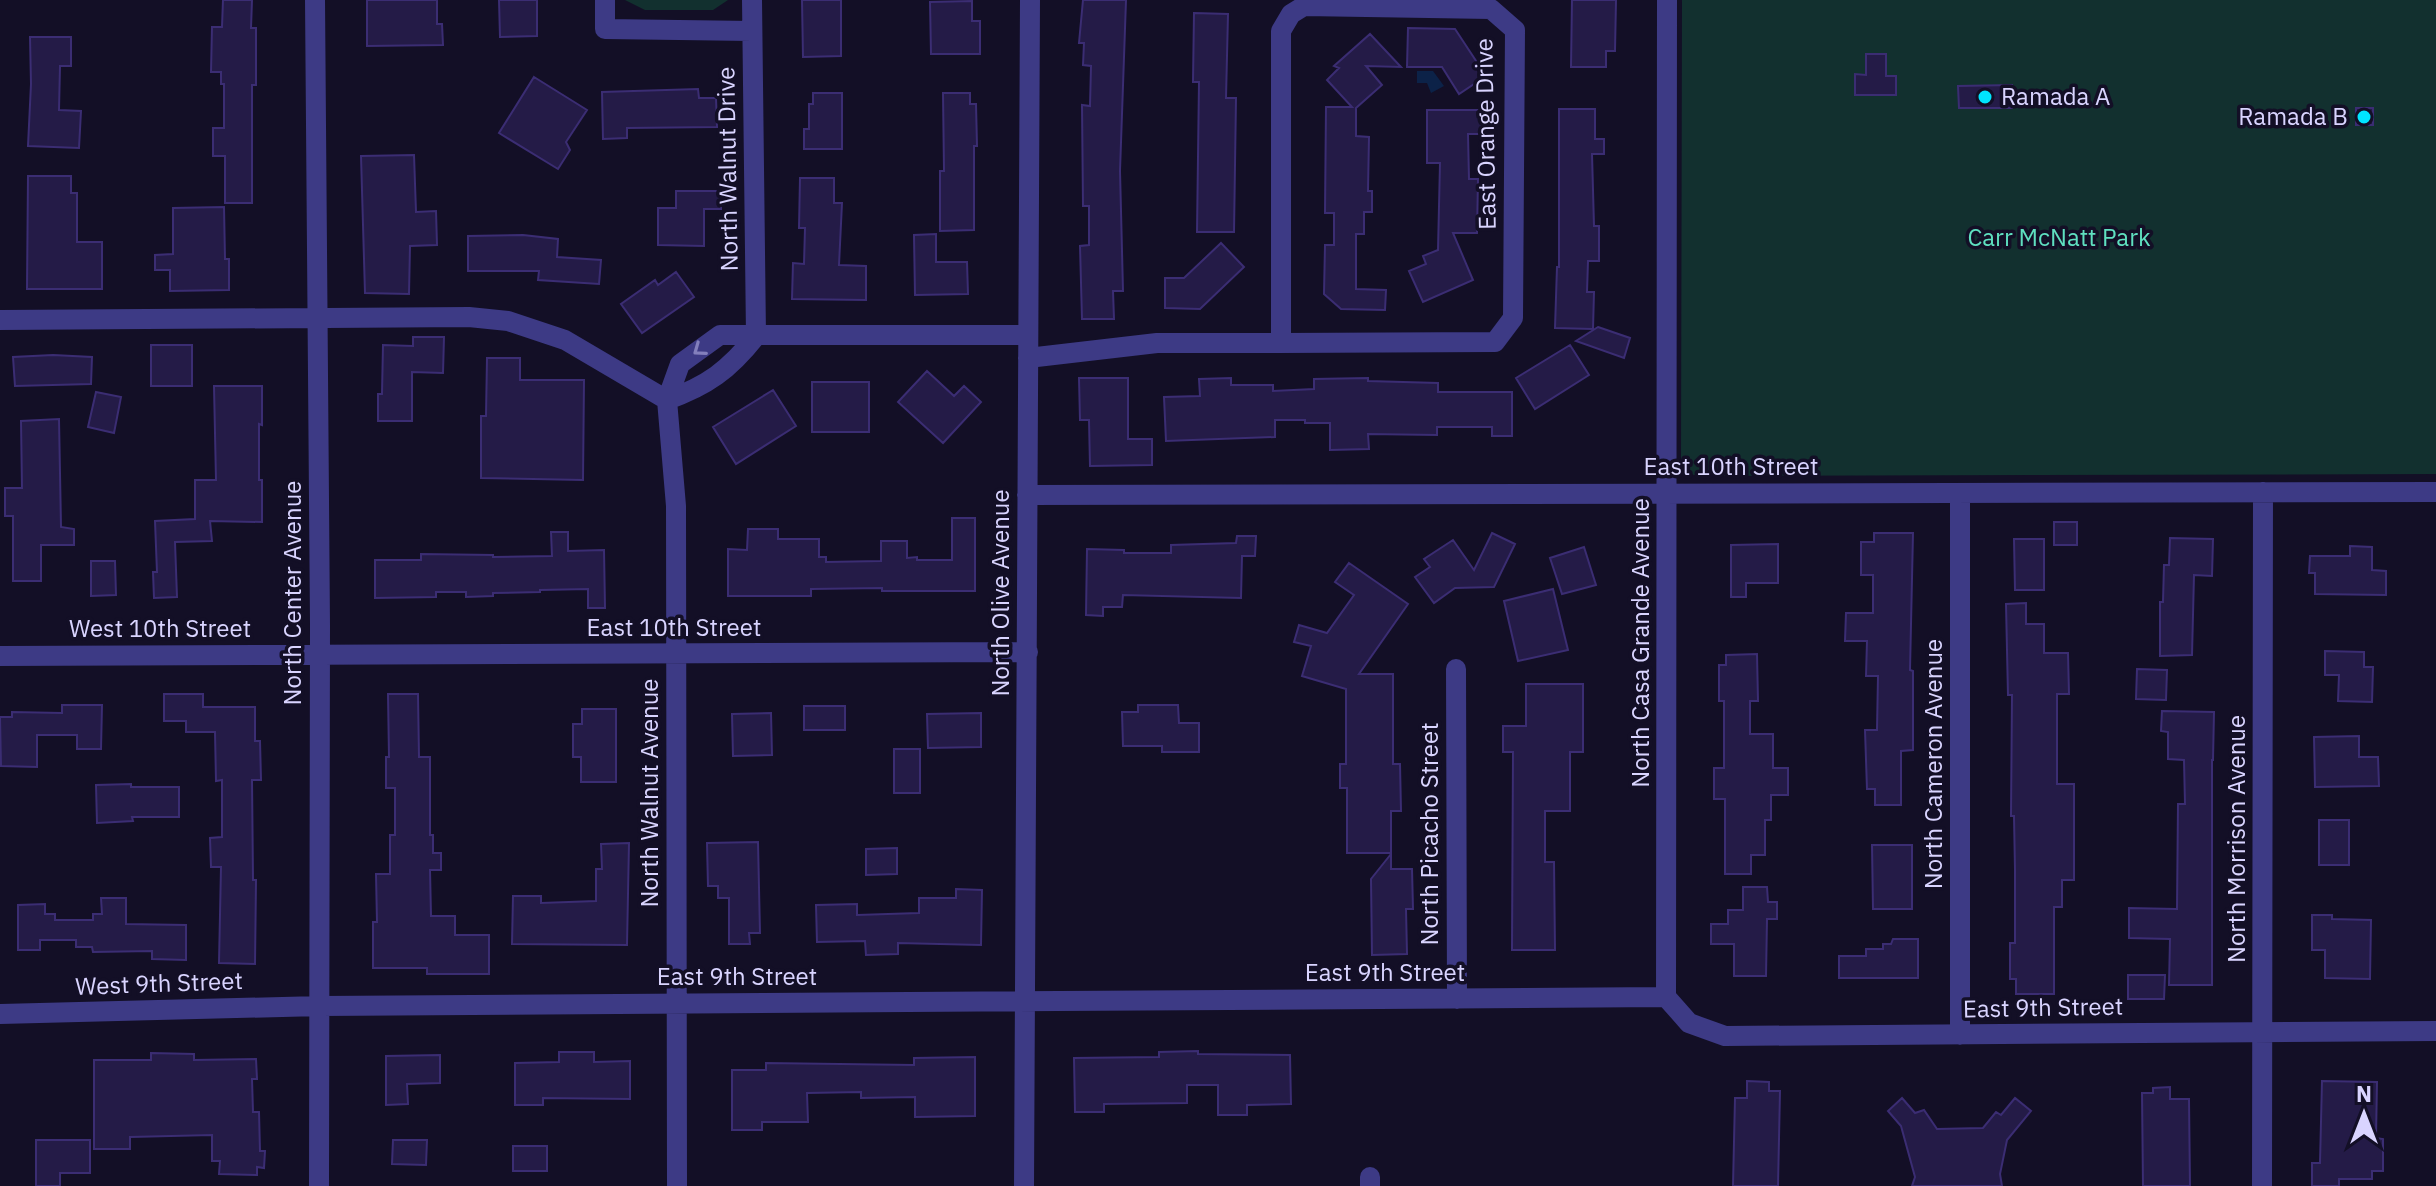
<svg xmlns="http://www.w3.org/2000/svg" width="2436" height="1186" font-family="'IBM Plex Sans',sans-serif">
	<rect width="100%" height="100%" fill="#130f26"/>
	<path fill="#12302f" d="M625,0H728L713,10H645Z
		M1682,0H2436V474L1697,476C1687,473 1684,469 1681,458Z"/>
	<path fill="#0c2248" d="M1417,71H1433L1444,86L1431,93L1427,83H1417Z"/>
	<path fill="#241b47" stroke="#3b2d73" stroke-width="2" d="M223,0H252L251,28H256V85H252V203H225V156H213V128H224V84H221V72H211L212,27H222Z
		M367,0H437V24H442L443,45L367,46Z
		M499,0H537V36L500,37Z
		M802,0H841V56L803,57Z
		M1083,0H1126L1120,171L1123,291H1113L1114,319H1082L1080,246L1089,245V206H1083L1082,105L1090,106L1091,66L1083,65L1084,43H1079Z
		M1572,0H1616L1615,51H1606V67H1571Z
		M972,1V21H980V54H931L930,2Z
		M1194,13L1228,14L1226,98H1236L1234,232H1197L1199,82H1193Z
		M1408,28L1455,29L1486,76L1459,94L1442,67H1407Z
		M1370,34L1401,67L1366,66L1382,85L1356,108V136L1369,137L1368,191H1372V212H1364V234H1356V289L1386,290L1385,310L1341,309L1324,294L1325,245H1334V213H1325L1326,107H1352L1327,80L1339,68L1334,66Z
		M30,37H71V66H60L59,110L81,111L79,148L28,146L31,84Z
		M1866,54H1886V76H1896V95H1855V74L1866,75Z
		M534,77L587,110L566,142L570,150L558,169L499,133Z
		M2012,85V108H1959L1958,86Z
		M698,89L699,98H716L717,127L627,128V138L603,139L602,92Z
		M813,93H842V149H804V129H809V104H813Z
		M943,93H970V104H976L977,146H974V230L940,231V171H944Z
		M2356,108H2373V125H2356Z
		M1559,109H1595V139H1604V154H1592L1594,226H1599V261H1588L1587,292H1594L1593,329L1555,328L1557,267H1559Z
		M1427,110H1481V134H1468L1469,179H1478L1477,233H1453L1473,280L1423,302L1409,271L1426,264L1423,256L1438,250L1440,163H1427Z
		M414,155L416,212L436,211L437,245L410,246L409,294L365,293L361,156Z
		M28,176H71V193H77V242H102V289H27Z
		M800,178H834V203H842L839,265L866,266V300L792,299L793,263L804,264L805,228H799Z
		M676,191H721V209H704V246L658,245V208H676Z
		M224,207L225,259H229V290L170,291V270H155V255L173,254V208Z
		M936,234V262H967L968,294L915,295L914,235Z
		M523,235L558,239L557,257L601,260L599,284L538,280L539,271H468V236Z
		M1221,243L1244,267L1200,309L1165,308V278H1184Z
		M676,272L694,297L642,333L621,304L655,280L658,285Z
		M1598,327L1630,338L1624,358L1576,341Z
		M413,337H444L443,373L412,372V421H378V394H382L383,345L413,346Z
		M151,345H192V386H151Z
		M1570,345L1589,375L1535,409L1516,378Z
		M53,355L92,357L91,384L15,386L13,357Z
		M487,358H520V380H584L583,480L481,478V416H486Z
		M927,371L954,396L964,386L981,402L943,443L898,402Z
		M1079,378H1128V439H1152V465L1090,466L1089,420H1080Z
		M1231,378V385H1273V391L1314,389V379L1368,378V381L1438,383V392H1512V436H1492V427H1437V435L1368,434L1369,449L1330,450V423H1305V420H1275V437L1166,441L1164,397L1200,396L1199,379Z
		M812,382H869V432H812Z
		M214,386H262V425L259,424V480H262V522L210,521L212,541L175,542L177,597L154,598L153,572H157L155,521L195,519V480H216Z
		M773,390L796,426L736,464L713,427Z
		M96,392L121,397L114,433L88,427Z
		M59,419L61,527L74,529V545H41V581H13V516H5V488H22L21,421Z
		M952,518H975V591H882V588L811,589V596H728V549L747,550L748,529H778V539H819V557H826V562L881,561V541H907V558L917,557V560H952Z
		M2054,522H2077V545H2054Z
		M551,532H568V551L604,550L605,608H588V589L540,590V592L493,593V596L466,597V592H436V597L375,598V560H421V554L493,555V557L552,556Z
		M1492,533L1515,544L1494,587L1455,588L1434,603L1415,577L1430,567L1424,559L1453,540L1474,570Z
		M1874,533H1913L1910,670L1913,671V750L1901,751V805H1875V789H1867L1865,730H1877L1878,676H1866L1867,641H1845L1846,613H1873V575H1861V542H1874Z
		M1237,536H1256L1255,556H1242L1241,598L1123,595L1122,607H1103V616L1086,615L1087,549L1124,550V553H1171V545L1236,543Z
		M2170,538L2213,539L2212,576L2194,575L2192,655L2160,656V602H2163L2164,565H2169Z
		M2014,539H2044V590H2015Z
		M1778,544V583H1746V597H1731V545Z
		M2350,546L2372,547V570L2386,571V595L2315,594V573H2309L2310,556H2350Z
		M1584,547L1596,585L1562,594L1550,558Z
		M91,561H115L116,595L91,596Z
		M1349,563L1408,604L1359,674H1393V764H1400L1401,811H1391V853H1347V788H1340V764H1346V689L1302,676L1311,646L1294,642L1299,625L1327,633L1354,595L1335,582Z
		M1553,589L1568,650L1518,661L1504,601Z
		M2026,603V624H2044V653H2068L2069,694H2057V784H2074V880H2062V907H2054V994H2016V979H2010V943H2015V870L2014,816H2011L2012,695H2008L2006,604Z
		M2325,651L2364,652V667H2373L2372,702L2338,701L2339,675H2325Z
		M1757,654L1758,701H1750V734H1773V768H1788V795H1771V820H1765V855H1751V874H1725V799H1714V768H1724V701H1719V665H1726V655Z
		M2137,669L2167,670L2166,700L2136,699Z
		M1526,684H1583V752H1570V811H1545V862H1554L1555,950H1512L1513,752H1503V726H1526Z
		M164,694H203V707H255V741H260L261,780H252L253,880H256L255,964L219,963L221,867H211L210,838L222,837V780L216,781L215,732H186V721H164Z
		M388,694H418L419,757H430V835H433V853H441V870H430L431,916H455V935H489V974H427V968H373V922H377L376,874H390V835H395V788H386V757H389Z
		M62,705H102L101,749H77V735H37V767L1,766L0,717H12V712L62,713Z
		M1138,705H1178L1179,723H1199V752H1162V746H1123L1122,712H1138Z
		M804,706H845V730H804Z
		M582,709H616V782H581V757H573V724H582Z
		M2162,711L2214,712L2213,760H2212V985H2169L2170,939L2129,938V908L2177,909L2178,804H2185L2184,760L2168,759V732L2161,731Z
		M771,713L772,755L733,756L732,714Z
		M981,713V747L928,748L927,714Z
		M2359,736V757H2378L2379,786L2315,787L2314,737Z
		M894,749H920V793H894Z
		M131,784V787H179V817H132L133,821L97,823L96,785Z
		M2319,820H2349V865H2319Z
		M758,842L760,933H749L750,944H729V898H718V886H708L707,843Z
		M629,843L627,945L512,944L513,896H541V903L596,901V869H602L601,844Z
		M1872,845H1912V909H1873Z
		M897,848V874L866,875V849Z
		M1391,854V869H1412L1413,909H1406L1407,954L1372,955L1371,879Z
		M1743,887H1767L1768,902H1777V919H1767L1766,976H1734V944H1711V924H1728V910H1743Z
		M956,889L982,890L981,945L898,943V954L866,955L865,941L817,942L816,905L857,904V915L919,913V898H956Z
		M101,898H126V924L186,925V960L152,959V951L93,952L92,947H76V940H40V950H18V905L45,904V914H55V920H93V914H102Z
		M2312,915H2332V919L2371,920L2370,979L2325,978V950H2312Z
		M1893,939H1918V978H1839V956H1866V949H1883V944H1891Z
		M2128,975H2165L2164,999H2128Z
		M1198,1051V1054L1290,1055L1291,1104L1247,1105V1115H1218V1085H1187V1103L1104,1104V1112H1075L1074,1058L1159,1057V1052Z
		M559,1052H594V1062L630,1061V1099L543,1098V1105H515V1063L559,1062Z
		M151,1053L194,1054V1060L256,1059L257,1079H252L253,1112H259L260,1151H265L264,1168L257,1167V1175L219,1174L220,1161H212V1135L130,1137V1149H94V1060H151Z
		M440,1055V1083L407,1084L408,1104L386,1105V1056Z
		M975,1057V1116L915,1117V1097L861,1098V1092L807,1093L808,1122H762V1130H732V1070H766V1063L914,1065V1058Z
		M1747,1081L1769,1082V1091H1780L1778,1186H1733L1735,1098H1747Z
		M2322,1081L2377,1082L2376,1138L2383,1139V1171H2372V1179H2339V1186H2312V1163H2320Z
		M2170,1087V1099H2189L2190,1186H2143L2142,1093H2153V1088Z
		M1902,1098L1915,1113L1924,1110L1937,1129L1983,1128L1996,1112L2001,1115L2015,1098L2031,1111L2007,1140L2000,1174L2002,1186H1912L1915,1177L1901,1126L1888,1111Z
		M36,1140H90V1173H60V1186H36Z
		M393,1140H427L426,1165L392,1164Z
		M513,1146H547V1171H513Z"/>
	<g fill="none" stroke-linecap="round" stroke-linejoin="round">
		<path stroke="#3d3a85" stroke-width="20" d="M315,0L320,625L319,1186
			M605,0V29L752,31
			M752,0L756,336
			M1304,6L1491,9L1515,30L1513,318L1495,342L1281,343V31L1291,14Z
			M0,320L469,317L508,321L565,340L667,400
			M1028,358L1157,343H1281
			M667,400C707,386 729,370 756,336
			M1960,493V1035
			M1027,495L2436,492
			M0,656L1028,652
			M1456,669L1457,999
			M1666,997L1667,0
			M0,1014L320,1006L1666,997L1689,1023L1725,1036L2436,1031
			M1370,1177V1186
			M677,1186L676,506L667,400L680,364L720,335H1028
			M1024,1186L1030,0
			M2262,1186L2263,492"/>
	</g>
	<defs><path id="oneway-chevron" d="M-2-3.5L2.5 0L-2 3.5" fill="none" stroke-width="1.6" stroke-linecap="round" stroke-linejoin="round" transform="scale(2)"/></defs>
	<use stroke="#837fbc" href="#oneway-chevron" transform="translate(699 350) rotate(144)"/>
	<g fill="#00e5ff" stroke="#130f26" stroke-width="3">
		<circle cx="1985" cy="97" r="8"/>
		<circle cx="2364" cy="117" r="8"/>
	</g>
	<g text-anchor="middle" stroke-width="7" stroke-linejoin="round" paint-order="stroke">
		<g font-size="24" fill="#d9d4ff" stroke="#130f26" text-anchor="start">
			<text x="2001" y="105">Ramada A</text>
			<text x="2348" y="125" text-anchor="end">Ramada B</text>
		</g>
		<g font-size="24" fill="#d9d4ff" stroke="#130f26">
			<text transform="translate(1486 134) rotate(-91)" y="8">East Orange Drive</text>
			<text transform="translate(728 169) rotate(-91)" y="8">North Walnut Drive</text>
			<text x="1731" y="475">East 10th Street</text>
			<text transform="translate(293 593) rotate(-90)" y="8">North Center Avenue</text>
			<text transform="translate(1001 593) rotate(-90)" y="8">North Olive Avenue</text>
			<text x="674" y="636">East 10th Street</text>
			<text x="160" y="637">West 10th Street</text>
			<text transform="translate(1641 643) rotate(-90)" y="8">North Casa Grande Avenue</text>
			<text transform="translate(1934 764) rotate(-90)" y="8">North Cameron Avenue</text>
			<text transform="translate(650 793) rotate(-90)" y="8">North Walnut Avenue</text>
			<text transform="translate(1430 834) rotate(-90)" y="8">North Picacho Street</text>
			<text transform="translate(2237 839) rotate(-90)" y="8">North Morrison Avenue</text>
			<text x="1385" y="981">East 9th Street</text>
			<text x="737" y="985">East 9th Street</text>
			<text transform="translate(159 984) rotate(-2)" y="8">West 9th Street</text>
			<text transform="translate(2043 1008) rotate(-1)" y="8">East 9th Street</text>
		</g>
		<g font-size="24" fill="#5fe0c0" stroke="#130f26">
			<text x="2059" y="246">Carr McNatt Park</text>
		</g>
	</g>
	<g transform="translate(2364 1114)" stroke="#130f26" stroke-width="6" paint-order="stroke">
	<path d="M0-6L14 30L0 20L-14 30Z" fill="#d9d4ff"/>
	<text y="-12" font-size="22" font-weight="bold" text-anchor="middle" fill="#d9d4ff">N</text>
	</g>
</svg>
